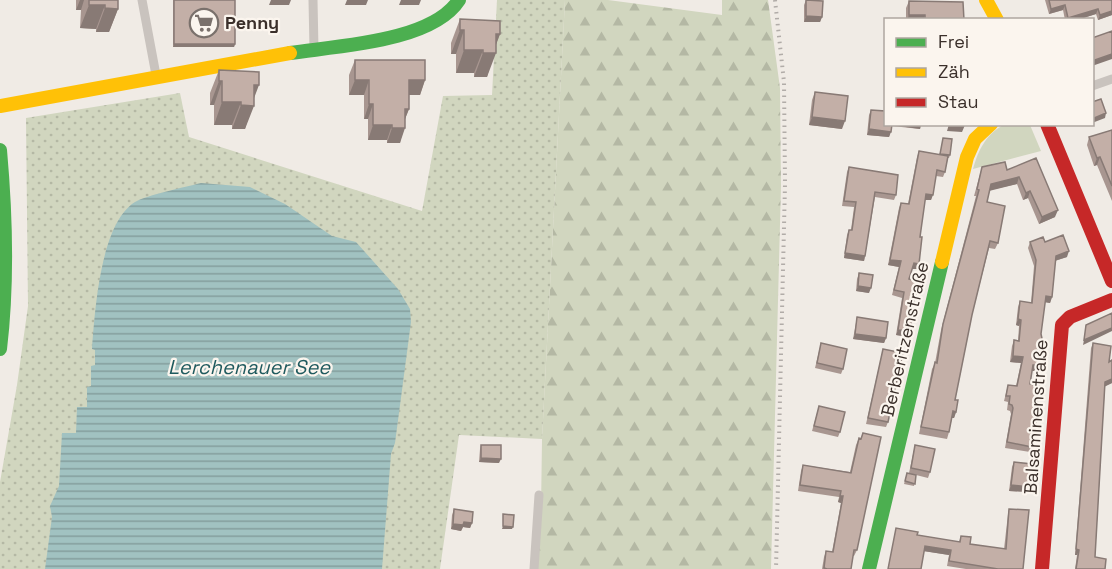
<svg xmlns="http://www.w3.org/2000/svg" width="1112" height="569" font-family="'Space Grotesk',sans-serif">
	<defs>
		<pattern id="forest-firs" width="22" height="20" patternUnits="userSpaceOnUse" patternTransform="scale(1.5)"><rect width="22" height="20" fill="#d1d6bf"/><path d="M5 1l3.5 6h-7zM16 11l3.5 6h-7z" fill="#b4b8a4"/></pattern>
		<pattern id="park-dots" width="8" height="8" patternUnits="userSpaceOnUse" patternTransform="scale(1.5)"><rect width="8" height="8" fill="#d1d6bf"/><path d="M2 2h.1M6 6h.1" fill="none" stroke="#b4b8a4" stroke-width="1.8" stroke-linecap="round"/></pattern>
		<pattern id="water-rules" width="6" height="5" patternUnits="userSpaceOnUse" patternTransform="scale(1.5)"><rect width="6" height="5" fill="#a1c2c1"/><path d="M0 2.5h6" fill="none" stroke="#849e9d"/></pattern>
	</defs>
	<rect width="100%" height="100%" fill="#f0ebe5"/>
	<path fill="#d1d6bf" d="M1006,124L1030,125L1041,151L973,169C978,150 987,132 1006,124Z"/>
	<path fill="url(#forest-firs)" d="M565,0H608L722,15V0H768L780,88L781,186L771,569H537L541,511L542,439Z"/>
	<path fill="url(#park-dots)" d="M497,0H565L542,439L459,435L440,569H0V482L17,385L28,306L26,118L180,93L189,137L422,211L443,96L492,95Z"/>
	<path fill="url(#water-rules)" d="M201,183L250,187L285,204L332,236L356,242L398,289L410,309L411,322L395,443L391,454L382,569H45L52,517L50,506L59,486L62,433H76L77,407H87V387L91,386V366L95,365V350L92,349C95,311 100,224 135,202C147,195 185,187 201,183Z"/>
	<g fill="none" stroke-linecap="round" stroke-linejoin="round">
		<path stroke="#c9c3be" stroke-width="9" d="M142,0L156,75
			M313,0L314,49
			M1092,86L1112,79
			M534,569L539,495"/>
		<path stroke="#4caf50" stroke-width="14" d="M290,53C337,46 432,42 459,0
			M0,150C6,217 8,282 0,349
			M869,569L942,262"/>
		<path stroke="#ffc107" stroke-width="14" d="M986,0L997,20
			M0,106L290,53
			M942,262L967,157L975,139L991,124"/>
		<path stroke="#c62828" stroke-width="14" d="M1047,124L1112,281
			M1042,569L1062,325L1070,317L1112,300"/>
		<path stroke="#b1aca8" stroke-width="4" stroke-dasharray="1.5 4.5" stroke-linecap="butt" d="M775,0L784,82L785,184L776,569"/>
	</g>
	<path fill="#a89690" d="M76,0H118V9L109,32H96V29L80,28L81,10H76Z
		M173,0H235V44L234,47H173Z
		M806,0L822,17L820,22H804V5Z
		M1045,0H1112V15L1098,20L1096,14L1077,20H1065L1063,10L1049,14Z
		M909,1L964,20H906V8Z
		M460,19L500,34L496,44L487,77H474V73H456V54H451V43Z
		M355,60L425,80L420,95H409V109L405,119L400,143H387V140H368V119H364V95H349V75Z
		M219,70L254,98L245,129H232V125H214V105H210V93Z
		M815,92L842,129L809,125L812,100Z
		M871,110L885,124H923L921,125L920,129L892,126L889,137L867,135L869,115Z
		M1112,130V201L1097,165L1094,166L1087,145L1089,137Z
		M943,138L950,155L949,158H948L945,172L943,177L936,176L931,200H925L920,237L917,269H912L909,279L912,309L909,337L896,335L902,298L892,295L899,267L888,265L899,208L901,203L908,204L917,157L919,151L940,155Z
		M1036,158L1055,217L1039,224L1028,198L1023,200L1017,184L990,190L987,202L998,243L995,249L989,248L972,315L955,400L956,412L954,418H952L949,432L947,439L919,434L932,369L935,363L941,330L976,196H974L982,167L1007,170Z
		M849,167L896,195L894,200L875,197L865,256L864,261L844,258L847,235L849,230H851L854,207L842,206L847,172Z
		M1030,242H1045L1067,257L1055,261L1052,297L1050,303L1045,302L1041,334L1039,371H1032L1030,384L1033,421L1032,447L1030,452L1005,448L1011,414L1010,411L1007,410L1008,402L1004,401L1008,385L1016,386L1021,363L1010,362L1012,346L1014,340L1018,341L1019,326L1016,325L1018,307L1020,301L1031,303L1034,266L1028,248Z
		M859,273L869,293L856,291L857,279Z
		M857,317L886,338L884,343L853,339L856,323Z
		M821,343L843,369L841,374L815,368Z
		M1093,343L1109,362L1112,383L1105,386L1095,557L1105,569H1075L1077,555H1075L1091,348Z
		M883,349L888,422L886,427L866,424Z
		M819,406L840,432L838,437L812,431Z
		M863,433L857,550L854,556H853L851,569H822L824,557L826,551L832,552L841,503L838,502L839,497L798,491L801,471L803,465L850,472L856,445L859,438L861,439Z
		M481,445L499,463L479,462L480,449Z
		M915,445L930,472L928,478L916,475L914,486L904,484L907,473H909Z
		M1014,462L1028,492L1009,491L1012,467Z
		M454,509L472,523L470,528L463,527L461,531L451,529L452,515Z
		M1009,509L1023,569H966L947,566L949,555L924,551L921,569H888L896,528L917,535L959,542L961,536L970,544L1004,549L1008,514Z"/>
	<path fill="#887a75" d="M80,0H84L81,10H76Z
		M271,0H291L289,5H269Z
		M347,0H368L366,5H345Z
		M401,0H421L419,5H399Z
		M89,5H105L96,29L80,28Z
		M1065,5L1063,10L1049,14L1051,9Z
		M105,8L118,9L109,32H96Z
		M1098,9L1096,14L1077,20H1068V18Z
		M1112,11V15L1098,20L1100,15Z
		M909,15H925L923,20H907Z
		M806,16L822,17L820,22H804Z
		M460,30H464L456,54H451Z
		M496,34H500L493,53H496L487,77H474L483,53Z
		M174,44H235L234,47H173Z
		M464,50H483L474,73H456Z
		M1112,54V59L1092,66V61Z
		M355,80H369L364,95H349Z
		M409,80H425L420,95H403Z
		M219,81H222L214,105H210Z
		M254,85H259L251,106H254L245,129H232L241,105Z
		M222,102H241L232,125H214Z
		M369,104H373L368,119H364Z
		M405,109H409L403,124Z
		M1106,113L1105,118L1092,123V119Z
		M812,117L845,121L842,129L809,125Z
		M891,124H921L920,129L891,125Z
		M949,124H960L965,125L962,132L947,131Z
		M373,125H392L387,140H368Z
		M392,128H405L400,143H387Z
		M869,129L891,132L889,137L867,135Z
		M1100,157L1097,165L1094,166L1097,158Z
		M1019,177L1017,184L989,191L991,184Z
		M1030,191L1028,198L1023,200L1026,193Z
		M926,194L933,195L931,200H924Z
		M1058,210L1055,217L1039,224L1042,217Z
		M1069,251L1067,257L1054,261L1056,256Z
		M845,253L865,256L864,261L844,258Z
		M890,260L901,261L899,267L888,265Z
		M914,263L919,264L917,269H912Z
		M858,286L871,288L869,293L856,291Z
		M1046,296L1052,297L1050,303L1044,302Z
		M1018,319L1021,320L1019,326L1016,325Z
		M1112,328V331L1083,345L1084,340Z
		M898,330L911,331L909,337L896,335Z
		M855,334L886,338L884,343L853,339Z
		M1013,356L1023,357L1021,363L1010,362Z
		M1033,365H1041L1039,371H1031Z
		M1112,379V383L1104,387L1105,382Z
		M953,411L956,412L954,418H951Z
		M481,458L501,459L499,463L479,462Z
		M1011,485L1030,487L1028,492L1009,491Z
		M840,496H843L841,503L838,502Z
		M464,522L472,523L470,528L463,527L461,531L451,529L453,524Z
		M503,526L513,527L512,529H502Z
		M925,546L951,550L949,555L923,551Z
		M1076,549L1079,550L1077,555H1075Z"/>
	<path fill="#c3afa7" stroke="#887a75" stroke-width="1.5" d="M89,0H118V9L105,8V5H89Z
		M174,0H235V44H174Z
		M806,0L823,1L822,17L806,16Z
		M1049,0H1112V11L1100,15L1098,9L1068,18L1065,5L1051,9Z
		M909,1L963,2L964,20H925V15H909Z
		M460,19L500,21V34H496V53H483V50H464V30H460Z
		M1112,31V54L1092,61V38Z
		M355,60H425V80H409V109H405V128H392V125H373V104H369V80H355Z
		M219,70L259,72V85H254V106L241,105V102H222V81H219Z
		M815,92L848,96L845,121L812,117Z
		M1101,99L1106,113L1092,119V102Z
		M871,110L885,111V124H892L891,132L869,129Z
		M1112,130V186L1100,157L1097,158L1089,137Z
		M943,138L952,139L950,155L940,154Z
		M919,151L948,156L945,172L937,170L933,195L926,194L920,237H922L919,264L914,263L909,279L919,282L912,309L911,331L898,330L904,292L894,290L901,261L890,260L901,203L909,204Z
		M1036,158L1058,210L1042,217L1030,191L1026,193L1019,177L991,184L987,202L1005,206L998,243L990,241L972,315L955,400H958L956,412L953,411L949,432L921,427L935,362L937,363L943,324L979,190L977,189L982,167L1005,162L1007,170Z
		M849,167L898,175L896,195L875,192L865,256L845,253L849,230H852L856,202L844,201Z
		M1063,235L1069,251L1056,256L1052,297L1046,296L1041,334L1043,343L1041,365H1033L1030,384L1040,386L1033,421H1036L1032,447L1007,442L1013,408L1012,405L1009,404L1010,396H1006L1008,385L1017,386L1023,357L1013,356L1014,340L1019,341L1021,320L1018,319L1020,301L1032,303L1036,260L1030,242L1043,237L1045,242Z
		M859,273L873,275L871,288L858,286Z
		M1112,313V328L1084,340L1086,325Z
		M857,317L888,322L886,338L855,334Z
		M821,343L847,349L843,369L817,363Z
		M1093,343L1111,346L1109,362L1112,360V379L1105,382L1095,557L1106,559L1105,569H1076L1079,550L1076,549Z
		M883,349L903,353L888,422L868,418Z
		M819,406L845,412L840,432L814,426Z
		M863,433L881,437L857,550H854L851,569H827L824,568L826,551L833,552L843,496H840L841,491L800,485L803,465L851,473L859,438L861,439Z
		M481,445H501V459L481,458Z
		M915,445L935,449L930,472L911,468Z
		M1014,462L1032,464L1030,487L1011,485Z
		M907,473L916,475L915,484L905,481Z
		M454,509L473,512L472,523L464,522L463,525L453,524Z
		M1009,509L1029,510L1023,569H998L949,561L951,550L925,546L921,569H888L896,528L918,532L917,535L960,542L961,536L971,537L970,544L1006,549Z
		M503,514L514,515L513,527L503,526Z"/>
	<defs>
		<g id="supermarket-ring" transform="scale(1.5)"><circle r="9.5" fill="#fbf5ee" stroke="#7a716c" stroke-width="1.5"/><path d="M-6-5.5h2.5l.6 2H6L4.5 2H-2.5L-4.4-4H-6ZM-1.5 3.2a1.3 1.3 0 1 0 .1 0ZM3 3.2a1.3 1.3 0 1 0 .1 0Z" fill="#7a716c"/></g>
	</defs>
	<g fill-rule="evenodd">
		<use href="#supermarket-ring" x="204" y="23"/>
	</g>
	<g text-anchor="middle" stroke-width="4.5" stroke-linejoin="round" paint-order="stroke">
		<g font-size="18" font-weight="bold" fill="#3b302b" stroke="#fbf5ee" text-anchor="start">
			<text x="225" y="29">Penny</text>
		</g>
		<g font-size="18" fill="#3b302b" stroke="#fbf5ee">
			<text transform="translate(905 339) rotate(-77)" y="6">Berberitzenstraße</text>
			<text transform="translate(1036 417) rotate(-86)" y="6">Balsaminenstraße</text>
		</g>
		<g font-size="20" font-style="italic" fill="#1f5a5e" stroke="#fbf5ee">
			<text x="249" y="374">Lerchenauer See</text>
		</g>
	</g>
	<rect x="884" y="18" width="210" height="108" fill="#fbf5ee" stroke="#aea6a0" stroke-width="1.5"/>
	<rect x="896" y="38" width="30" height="9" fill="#4caf50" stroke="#aea6a0" stroke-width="1.5"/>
	<text x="938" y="48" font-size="18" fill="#3b302b">Frei</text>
	<rect x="896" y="68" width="30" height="9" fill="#ffc107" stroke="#aea6a0" stroke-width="1.5"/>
	<text x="938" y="78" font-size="18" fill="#3b302b">Zäh</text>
	<rect x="896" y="98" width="30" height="9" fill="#c62828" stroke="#aea6a0" stroke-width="1.5"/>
	<text x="938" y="108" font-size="18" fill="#3b302b">Stau</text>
</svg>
